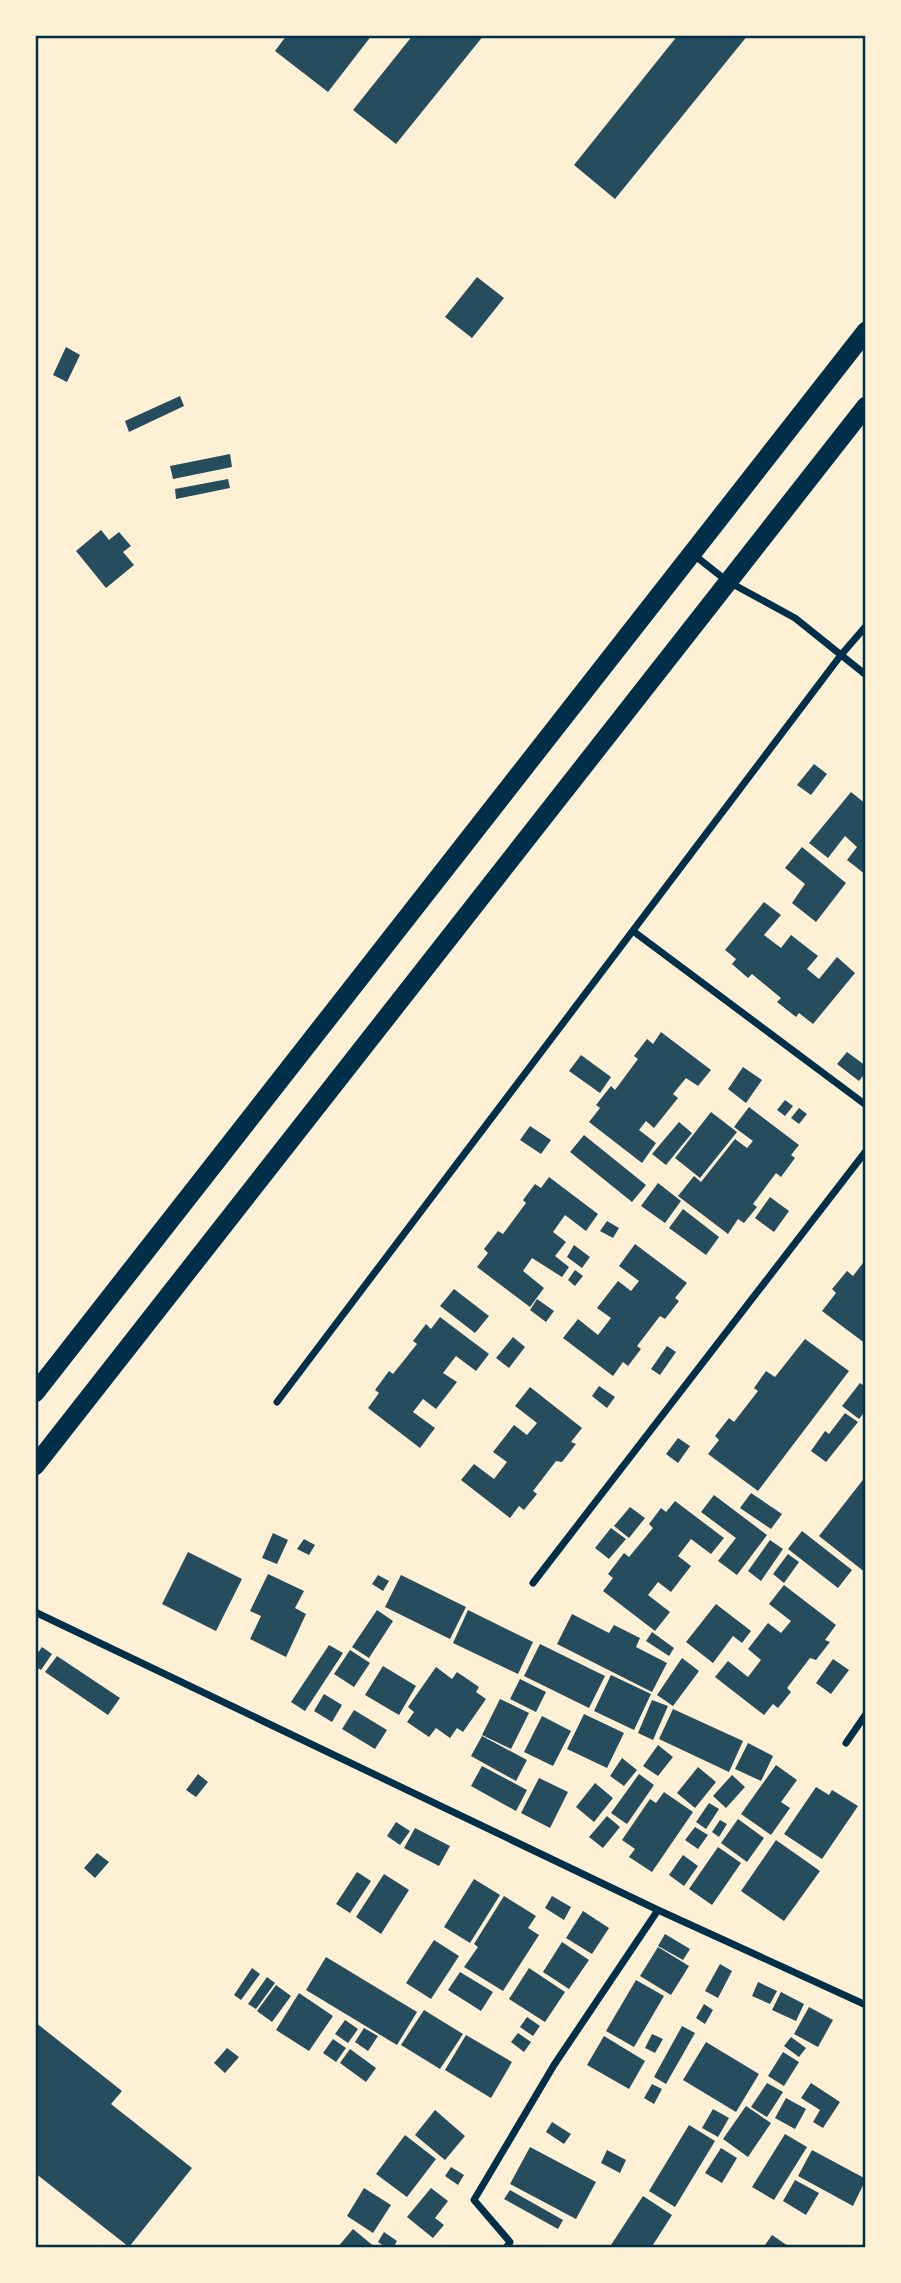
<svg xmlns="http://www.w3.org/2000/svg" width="901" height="2283" font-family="Cabin,sans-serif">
	<rect width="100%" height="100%" fill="#fdf0d5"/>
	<path fill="#264d5e" d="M287,35H372L328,92L275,51Z
		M413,35H484L396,144L353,110Z
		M678,35H748L615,199L574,165Z
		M477,277L504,298L472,338L445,317Z
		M66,347L80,355L67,382L53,375Z
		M180,396L184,406L129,432L125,421Z
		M230,454L232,467L173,479L170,466Z
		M228,479L230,488L176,499L175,489Z
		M101,530L109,540L119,532L131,546L123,552L134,565L106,588L76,551Z
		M814,764L827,774L811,795L797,785Z
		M851,792L866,804V875L847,860L857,847L845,836L828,858L809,843Z
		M802,847L846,883L816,922L792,903L805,884L785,868Z
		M764,902L781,915L764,935L781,948L791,935L818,956L807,969L819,979L837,957L855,973L813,1024L799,1013L796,1017L777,1002L781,998L752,974L748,978L732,964L736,959L725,950Z
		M661,1032L711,1070L698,1086L686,1078L673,1094L678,1098L654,1128L646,1121L639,1130L656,1143L642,1163L589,1122L600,1108L596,1105L611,1086L615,1090L638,1059L634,1056L647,1039L653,1044Z
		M847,1052L866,1066V1072L859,1081L837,1064Z
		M581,1055L611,1077L600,1093L569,1071Z
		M743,1067L762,1080L746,1103L728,1089Z
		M785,1100L793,1106L785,1116L777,1110Z
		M749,1107L799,1145L791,1155L795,1158L781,1177L776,1173L753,1204L757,1207L744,1223L738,1219L728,1234L678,1196L694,1176L701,1182L735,1139L747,1148L753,1141L734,1127Z
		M799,1108L807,1114L799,1124L791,1118Z
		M711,1112L737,1132L700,1178L675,1158Z
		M679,1122L692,1133L666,1165L652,1154Z
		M530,1126L551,1140L541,1154L520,1140Z
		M584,1135L646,1185L632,1202L570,1152Z
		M549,1177L598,1214L586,1231L565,1215L553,1232L566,1242L555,1256L569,1267L562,1277L532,1258L523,1271L544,1288L530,1307L477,1267L488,1253L484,1249L498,1231L503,1234L526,1203L523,1200L535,1184L541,1188Z
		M658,1183L681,1201L665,1223L641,1206Z
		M770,1197L789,1211L774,1232L755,1218Z
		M683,1209L719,1237L706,1255L669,1228Z
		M607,1221L619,1228L613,1238L600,1231Z
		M635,1244L687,1283L675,1298L679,1301L665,1319L660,1316L637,1346L641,1349L628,1366L623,1362L613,1376L563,1338L578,1319L598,1335L611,1318L597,1308L618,1281L631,1291L639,1281L619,1266Z
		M574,1245L590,1257L582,1268L567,1257Z
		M866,1259V1344L822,1311L836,1293L832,1289L847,1271L853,1276Z
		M575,1270L583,1276L575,1286L568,1280Z
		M454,1289L489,1316L475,1333L440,1306Z
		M537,1299L554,1311L546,1322L530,1310Z
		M440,1317L489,1354L476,1371L456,1356L443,1373L457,1382L436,1409L423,1399L413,1412L435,1428L420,1448L368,1408L379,1393L375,1390L389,1371L393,1374L417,1344L413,1341L426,1324L431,1329Z
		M513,1337L525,1347L509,1368L496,1358Z
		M805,1339L849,1371L758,1491L708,1454L719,1440L715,1436L729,1418L734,1422L758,1391L754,1388L766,1371L775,1377Z
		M667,1346L676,1352L660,1375L651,1369Z
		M860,1383L866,1387V1410L859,1419L842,1406Z
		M599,1386L615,1397L607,1408L592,1396Z
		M530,1387L582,1428L571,1442L576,1444L562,1462L556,1461L533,1491L537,1494L524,1510L519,1506L510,1518L461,1480L474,1464L494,1479L507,1462L493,1452L514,1425L527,1435L537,1423L515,1406Z
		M845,1413L858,1422L826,1462L811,1451L825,1431L829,1434Z
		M678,1438L690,1446L678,1463L666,1454Z
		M866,1476V1573L819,1536Z
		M751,1493L782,1514L771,1529L740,1508Z
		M714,1495L767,1535L737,1575L718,1561L736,1538L701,1512Z
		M675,1501L724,1538L711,1554L691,1539L678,1556L691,1566L671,1592L658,1582L648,1595L670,1612L655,1631L603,1591L613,1578L608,1574L624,1553L629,1557L653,1528L649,1524L661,1508L666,1512Z
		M630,1507L645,1518L629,1538L614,1526Z
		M611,1528L626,1539L609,1559L595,1548Z
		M802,1531L852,1570L838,1588L788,1549Z
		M273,1533L288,1540L277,1564L262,1558Z
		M304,1539L315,1545L309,1555L297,1549Z
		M770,1540L783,1549L761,1581L748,1571Z
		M188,1552L242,1579L216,1631L162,1604Z
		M788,1554L799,1562L784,1583L773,1574Z
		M268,1574L304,1591L295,1608L306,1614L286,1657L250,1639L261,1616L250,1611Z
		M378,1575L389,1581L383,1591L372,1584Z
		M401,1575L466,1607L450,1639L385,1607Z
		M784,1585L836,1625L825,1640L830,1642L816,1660L810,1658L787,1688L791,1692L778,1708L773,1704L764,1715L715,1677L728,1661L748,1677L761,1660L748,1649L768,1623L781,1633L791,1621L769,1604Z
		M716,1604L751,1631L742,1643L733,1636L713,1663L686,1642Z
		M377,1610L393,1621L369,1658L352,1647Z
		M468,1610L533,1642L518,1674L453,1643Z
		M572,1614L609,1633L614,1625L640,1638L636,1647L667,1663L652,1692L557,1644Z
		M652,1632L674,1648L669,1656L646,1641Z
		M540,1644L605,1676L589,1708L524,1676Z
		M329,1645L343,1653L305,1711L291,1702Z
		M42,1647L52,1654L41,1670L35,1666V1657Z
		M350,1650L370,1663L354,1687L334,1674Z
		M57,1656L120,1698L108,1715L45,1672Z
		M682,1658L699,1671L673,1706L657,1695Z
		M833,1659L849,1670L831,1694L816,1683Z
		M383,1666L416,1686L399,1715L365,1695Z
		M436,1667L452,1679L457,1672L479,1687L476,1692L486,1699L463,1732L457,1728L450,1738L436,1728L429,1737L407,1722L414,1712L408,1707Z
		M611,1675L651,1694L634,1730L594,1711Z
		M520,1679L546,1692L536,1712L510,1699Z
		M324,1694L342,1705L332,1722L314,1711Z
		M500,1699L529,1713L511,1749L482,1735Z
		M652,1700L668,1706L653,1740L638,1733Z
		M673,1709L743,1741L729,1772L659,1739Z
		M354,1710L387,1730L375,1749L342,1729Z
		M584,1714L624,1733L607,1768L567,1749Z
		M542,1716L571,1731L553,1766L524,1752Z
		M482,1736L527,1760L516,1781L471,1756Z
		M748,1743L773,1756L761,1781L735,1769Z
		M658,1745L673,1757L658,1776L643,1766Z
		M622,1758L637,1770L624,1786L610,1776Z
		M776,1765L797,1780L781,1802L790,1808L771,1835L741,1814Z
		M482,1766L527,1790L516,1811L471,1786Z
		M698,1767L716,1782L695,1808L677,1793Z
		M198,1774L208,1782L196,1797L186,1790Z
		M639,1774L654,1785L627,1824L611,1813Z
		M732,1775L745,1787L726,1808L713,1796Z
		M539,1778L568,1792L550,1828L521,1813Z
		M595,1783L613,1798L594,1822L576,1807Z
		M816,1787L829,1795L832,1790L858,1806L822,1859L784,1834Z
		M664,1792L693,1812L652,1872L629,1857L635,1849L622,1840L650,1799L656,1803Z
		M709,1803L719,1809L706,1829L696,1822Z
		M607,1816L620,1827L603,1848L589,1837Z
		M738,1819L764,1838L747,1862L721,1843Z
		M720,1820L727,1824L719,1837L712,1832Z
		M396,1822L410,1831L400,1845L387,1836Z
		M695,1827L708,1835L698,1849L685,1840Z
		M415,1828L450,1846L439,1866L404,1848Z
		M776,1840L820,1871L784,1921L741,1891Z
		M718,1847L741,1863L712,1905L689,1889Z
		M97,1853L109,1862L95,1878L84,1868Z
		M683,1855L698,1866L684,1886L669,1875Z
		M357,1872L371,1881L350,1913L336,1904Z
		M384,1874L409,1890L381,1934L356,1917Z
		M474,1879L500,1895L470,1943L444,1927Z
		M504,1896L536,1916L528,1928L539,1935L503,1991L464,1967L478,1947L474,1944Z
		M552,1896L571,1907L564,1920L545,1908Z
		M583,1911L609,1928L592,1954L566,1938Z
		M665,1934L690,1949L683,1960L658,1946Z
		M434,1940L459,1956L431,1999L406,1983Z
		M562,1942L589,1960L569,1989L543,1972Z
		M658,1947L689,1966L671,1995L640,1976Z
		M326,1957L417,2012L397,2045L306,1990Z
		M720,1964L732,1971L718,1998L705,1991Z
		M252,1968L260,1974L241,2000L234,1995Z
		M529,1968L565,1992L545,2022L509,1999Z
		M460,1972L493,1992L481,2011L448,1990Z
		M267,1977L275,1983L256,2009L248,2004Z
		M636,1980L664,1996L634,2047L606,2031Z
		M758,1982L777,1991L770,2004L752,1996Z
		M276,1985L291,1996L272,2022L257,2011Z
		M781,1992L804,2004L796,2021L772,2010Z
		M299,1993L333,2016L309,2051L276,2030Z
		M704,2004L713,2010L705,2024L696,2018Z
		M809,2007L833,2020L818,2047L794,2034Z
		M424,2010L463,2034L440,2069L401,2045Z
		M527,2017L540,2026L533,2036L520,2027Z
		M345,2020L358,2029L348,2043L335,2034Z
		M35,2022L122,2091L111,2104L192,2168L129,2247L35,2173Z
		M682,2026L695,2033L666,2084L654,2077Z
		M364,2028L378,2036L368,2051L355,2042Z
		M518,2033L531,2042L524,2052L511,2042Z
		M652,2034L663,2039L655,2053L645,2048Z
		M466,2035L512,2062L491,2098L445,2070Z
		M604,2036L645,2061L629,2089L587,2065Z
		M791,2037L806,2048L799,2057L784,2046Z
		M333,2039L346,2048L336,2062L323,2053Z
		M706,2042L759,2074L736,2112L683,2080Z
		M227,2048L239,2057L225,2073L214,2063Z
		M350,2049L376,2068L366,2082L340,2063Z
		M783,2052L799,2062L784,2086L768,2076Z
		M767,2083L783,2092L767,2117L751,2107Z
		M811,2083L840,2102L823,2128L813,2122L820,2110L801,2098Z
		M652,2084L662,2089L654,2104L644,2098Z
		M786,2098L806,2109L795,2129L775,2118Z
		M746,2106L771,2123L748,2157L723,2139Z
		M713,2109L729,2118L718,2137L702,2128Z
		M435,2110L465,2136L445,2160L415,2135Z
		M552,2122L571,2134L564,2144L546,2132Z
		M689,2125L715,2141L675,2207L649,2191Z
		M785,2134L807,2147L774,2200L752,2187Z
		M405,2135L436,2159L407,2197L376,2174Z
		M530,2147L596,2182L576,2219L510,2184Z
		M721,2148L737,2158L722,2183L705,2173Z
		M607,2150L626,2160L620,2173L601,2163Z
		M812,2150L866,2179L853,2206L798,2176Z
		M451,2167L464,2175L458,2185L445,2176Z
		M795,2180L819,2193L806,2215L783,2201Z
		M364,2188L391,2205L373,2233L347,2216Z
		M431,2188L448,2201L435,2218L444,2225L433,2238L407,2217Z
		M510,2190L563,2220L558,2229L504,2199Z
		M643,2196L672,2215L651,2248H609Z
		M353,2229L376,2248H337Z
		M384,2232L397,2241L393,2248H387L378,2242Z
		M772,2235L791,2248H763Z"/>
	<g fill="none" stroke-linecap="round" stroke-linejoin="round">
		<path stroke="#003049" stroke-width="7" d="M694,555L727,581L795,618L866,675
			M633,931L866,1105
			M277,1402L841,655L866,626
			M533,1583L866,1151
			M35,1612L658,1910L866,2005
			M846,1743L866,1714
			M506,2248L510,2242L474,2200L554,2065L658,1910"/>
		<path stroke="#003049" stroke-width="19" d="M35,1393L866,331
			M35,1466L866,406"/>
	</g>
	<rect width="901" height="2283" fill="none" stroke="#fdf0d5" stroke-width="74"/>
	<rect x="37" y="37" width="827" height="2209" fill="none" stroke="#003049" stroke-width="2.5"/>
</svg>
